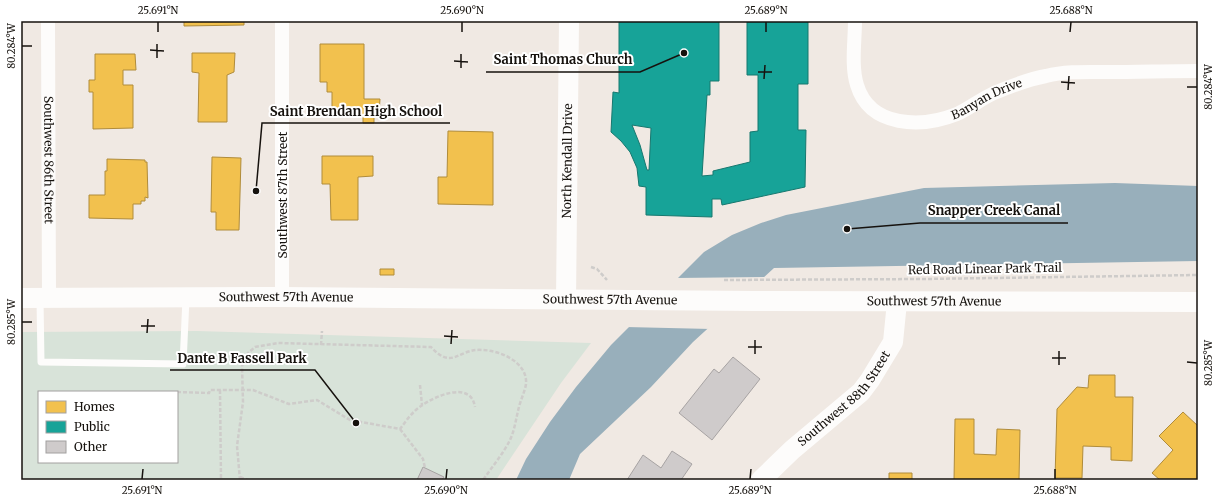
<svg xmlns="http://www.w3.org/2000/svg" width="1219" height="501" font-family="Merriweather,serif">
	<rect width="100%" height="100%" fill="#f0e9e3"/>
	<path fill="#d8e3d9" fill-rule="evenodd" d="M197,331L591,343L561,383L496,480H21V332ZM39,392H177V462H39Z"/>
	<path fill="#98afbb" d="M1115,183L1198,186V261L774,268L693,342L651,387L580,454L569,480H516L526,459L550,422L576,387L611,345L704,252L732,235L761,223L786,215L924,188Z"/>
	<path fill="#f0e9e3" d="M767,277L711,329L626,327L676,278Z"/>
	<path fill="#f2c14e" stroke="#b08c3b" d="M184,21H244V25L184,26Z
		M320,44H364V99H380L379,114L374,116V123H363V116H332V92H327V82H320Z
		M192,53H235L234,72L227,75V122H198L199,73L192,72Z
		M95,54H135L136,70H123V85H133V128L93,129V92H89V80H95Z
		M448,131L493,132V205L438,204V177H447Z
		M322,156H373V176L358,177V220H331L330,184H322Z
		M212,157L241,158L239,230H216V212H211Z
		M107,159L145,160V162H147L148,198L145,197V201H141V204H133V219L89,218V195H105V171H107Z
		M380,269H394V275H380Z
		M1089,375H1115V397H1133L1132,461L1111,460V447L1083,446L1082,478H1055L1057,409L1077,387L1088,388Z
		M1183,412L1198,426V480H1160L1152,473L1173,450L1159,436Z
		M955,419H974V454L996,455L997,429L1020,430L1019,480H954Z
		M889,473H912V480H889Z"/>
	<path fill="#17a398" stroke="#17786f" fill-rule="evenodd" d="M619,21H719V81H710V95H707L702,176L713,175V171L750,162V132L758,131V75H747V22L808,21V84H798V130H806L805,187L722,205L721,199H712V217L646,215V187L639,186L637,168L630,152L621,141L611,132L613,92L619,93ZM632,125L651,128L649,170H647L640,145Z"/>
	<path fill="#cfcbcb" stroke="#a7a3a3" d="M733,357L760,379L712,440L679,413L714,369L719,373Z
		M672,451L692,464L681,480H627L643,455L661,468Z
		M423,467L444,477L442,480H417Z"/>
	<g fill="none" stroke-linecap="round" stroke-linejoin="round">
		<path stroke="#ceccca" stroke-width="2.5" stroke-dasharray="4 2" stroke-linecap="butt" d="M591,267L597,269L607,280
			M724,280L924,279L1198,275
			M321,345L322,331
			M420,385L422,405
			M220,390L221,480
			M177,392L209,393L210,390H253L289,404L317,400L350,420L400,429C406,421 412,412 421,406C435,396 471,380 475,407
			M400,429L423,459L425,468
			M240,477L248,480
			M240,480L237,446L243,402L242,366L248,353L255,347L278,343L431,347C453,371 458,348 482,350C499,350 528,362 526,384C525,391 521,399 519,407C516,418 515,429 510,440C503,454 492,467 483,480"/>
		<path stroke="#fdfcfb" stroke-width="7" d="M40,299L41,362L183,364L186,298"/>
		<g stroke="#fdfcfb" stroke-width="14">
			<path id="s1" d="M48,21L49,298"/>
			<path id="s2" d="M855,21C855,41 851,66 857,85C870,128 922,128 957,114C970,108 981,99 994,93C1011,86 1029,79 1046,76C1066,71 1087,72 1107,72C1137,72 1168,71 1198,71"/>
			<path d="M282,297V21"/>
		</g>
		<g stroke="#fdfcfb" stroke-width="20">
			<path id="s3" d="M21,298L282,297L755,301L1198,302"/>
			<path id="s4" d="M566,300L569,21"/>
			<path id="s5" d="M761,480L792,450L861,392L870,380L893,342L897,302"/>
		</g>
	</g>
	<path fill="none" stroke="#16120e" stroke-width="1.5" d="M158,32V22M462,32V22M766,32V22M1070,32L1071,22M22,46H32M150,50L164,51M157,58V44M454,61L468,62M461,68V54M758,72H772M764,79L765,65M1061,82L1075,83M1187,87H1197M1068,90L1069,76M22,322H32M141,326H155M147,333L148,319M444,336L458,337M451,344L452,330M748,347H762M755,354V340M1052,358H1066M1187,362L1197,363M1059,365V351M142,479L143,469M446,479L447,469M750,479L751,469M1055,479V469"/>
	<g text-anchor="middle" stroke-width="4" stroke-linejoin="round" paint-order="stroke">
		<g font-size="12" fill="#16120e" stroke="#fff">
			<text dy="4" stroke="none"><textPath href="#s2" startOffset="215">Banyan Drive</textPath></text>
			<text dy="4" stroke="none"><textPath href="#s1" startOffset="139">Southwest 86th Street</textPath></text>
			<text dy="4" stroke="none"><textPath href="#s4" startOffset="139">North Kendall Drive</textPath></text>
			<text transform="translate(283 195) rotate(-90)" y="4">Southwest 87th Street</text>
			<text transform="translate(985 269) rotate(-1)" y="4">Red Road Linear Park Trail</text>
			<text dy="4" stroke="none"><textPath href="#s3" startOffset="265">Southwest 57th Avenue</textPath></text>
			<text dy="4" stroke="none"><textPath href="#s3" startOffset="589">Southwest 57th Avenue</textPath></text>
			<text dy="4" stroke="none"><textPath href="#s3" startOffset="913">Southwest 57th Avenue</textPath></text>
			<text dy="4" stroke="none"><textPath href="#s5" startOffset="117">Southwest 88th Street</textPath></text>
		</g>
	</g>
	<path fill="none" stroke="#16120e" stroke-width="1.5" d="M684 53L640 72H486M256 191L262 123H450M847 229L920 223H1068M356 423L315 370H170"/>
	<g fill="#16120e" stroke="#fff" stroke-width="1.5">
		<circle cx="684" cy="53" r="4"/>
		<circle cx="256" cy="191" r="4"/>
		<circle cx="847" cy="229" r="4"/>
		<circle cx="356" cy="423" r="4"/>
	</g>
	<g font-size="13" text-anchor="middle" font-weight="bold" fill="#16120e" stroke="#fff" stroke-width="4" stroke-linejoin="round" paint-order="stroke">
		<text x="563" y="64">Saint Thomas Church</text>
		<text x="356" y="116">Saint Brendan High School</text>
		<text x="994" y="215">Snapper Creek Canal</text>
		<text x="242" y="363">Dante B Fassell Park</text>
	</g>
	<rect width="1219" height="501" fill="none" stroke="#ffffff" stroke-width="44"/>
	<rect x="38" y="391" width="140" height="72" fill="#ffffff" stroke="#a2a09f"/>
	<rect x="46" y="401" width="20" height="12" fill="#f2c14e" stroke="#a2a09f"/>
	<text x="74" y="411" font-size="12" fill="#16120e">Homes</text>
	<rect x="46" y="421" width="20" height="12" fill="#17a398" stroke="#a2a09f"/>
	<text x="74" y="431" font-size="12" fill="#16120e">Public</text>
	<rect x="46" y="441" width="20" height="12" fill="#cfcbcb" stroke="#a2a09f"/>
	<text x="74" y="451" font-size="12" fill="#16120e">Other</text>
	<rect x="22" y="22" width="1175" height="457" fill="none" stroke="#16120e" stroke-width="1.5"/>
	<g font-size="10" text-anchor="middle" fill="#16120e">
		<text x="158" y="14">25.691°N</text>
		<text x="462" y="14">25.690°N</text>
		<text x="766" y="14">25.689°N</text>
		<text x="1071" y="14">25.688°N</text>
		<text transform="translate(11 46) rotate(-90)" y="4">80.284°W</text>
		<text transform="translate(1208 87) rotate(-90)" y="4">80.284°W</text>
		<text transform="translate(11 322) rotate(-90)" y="4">80.285°W</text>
		<text transform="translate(1208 363) rotate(-90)" y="4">80.285°W</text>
		<text x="142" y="494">25.691°N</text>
		<text x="446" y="494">25.690°N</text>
		<text x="750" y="494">25.689°N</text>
		<text x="1055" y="494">25.688°N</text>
	</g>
</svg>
